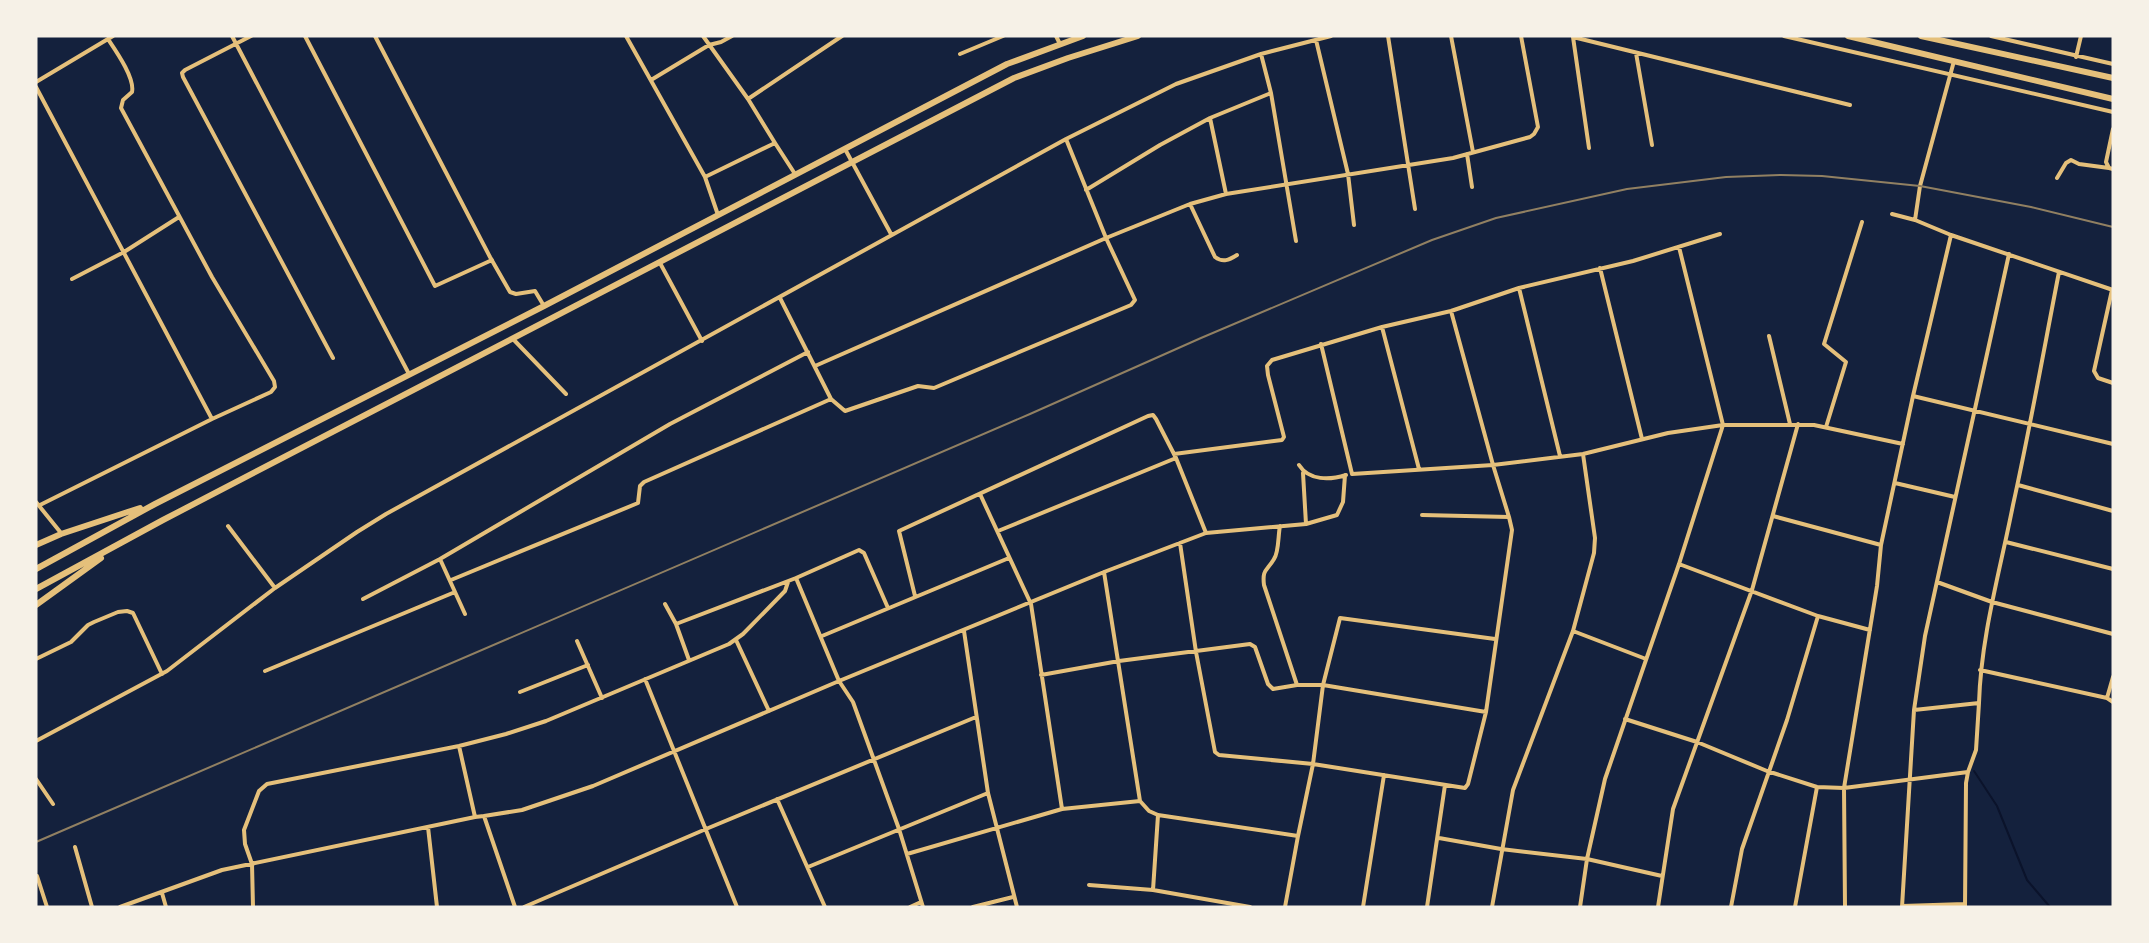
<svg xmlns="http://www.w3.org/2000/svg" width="2149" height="943" font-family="'Source Sans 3',sans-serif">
	<rect width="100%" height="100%" fill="#14213d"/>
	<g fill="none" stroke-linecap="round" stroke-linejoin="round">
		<path stroke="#0b132b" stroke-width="2" d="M1974,771L1997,806L2027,880L2050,907"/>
		<path stroke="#e5c07b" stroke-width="4" d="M232,36L409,374
			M251,36L185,70L182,73L183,77L333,358
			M305,36L435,286L492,260
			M375,36L490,257L510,292L516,294L535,291L544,306
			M626,36L705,177L718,215
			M703,36L748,99L775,143
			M1056,36L1060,44
			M1388,36L1415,209
			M1451,36L1473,152
			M1784,36L2113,112
			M1991,36L2113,64
			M1573,37L1850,105
			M1573,37L1589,148
			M1316,40L1348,174L1354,225
			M1636,53L1652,145
			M960,54L1003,36
			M1261,54L1271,93L1296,241
			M2076,57L2081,36
			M651,80L709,45L721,42L732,36
			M36,82L113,36
			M36,87L212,419
			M748,99L842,36
			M2113,129L2106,162L2109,168L2113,169
			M845,149L891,234
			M1467,154L1472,187
			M705,177L775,143L795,174
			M2057,178L2066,163L2071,160L2079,164L2109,168
			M1086,190L1160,145L1210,118
			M1226,194L1210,118L1271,93
			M1190,204L1215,257C1223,263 1229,260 1237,255
			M1892,214L1915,220L1951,235L2113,290
			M1915,220L1920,186L1954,61
			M660,263L702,341
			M1600,268L1642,439
			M72,279L124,252L179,217
			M1519,288L1560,456
			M2112,290L2094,371L2098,378L2113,383
			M780,298L831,399L845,411L918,386L934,388L1131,305L1135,300L1106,238L1066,139
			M1382,327L1419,469
			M1769,336L1790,424
			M513,339L566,394
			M1321,344L1352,474L1493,465L1583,454L1668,433L1723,425H1814L1903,444
			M815,366L1106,238L1190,204L1226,194L1453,158L1530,137L1534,134L1538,127L1521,36
			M1913,396L2113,444
			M1826,427L1846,362L1824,344L1862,222
			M1174,454L1282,440L1284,437L1268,375L1267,366L1272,360L1382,327L1451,311L1519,288L1633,261L1720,234
			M1176,458L1206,533
			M1299,465C1309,481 1330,480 1346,475
			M1303,473L1306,524
			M1895,483L1955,497
			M2018,485L2113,511
			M980,494L1031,604L1062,809
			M36,502L61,533
			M40,505L212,419L271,392L275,387L274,381L212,277L121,108L123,100L132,92C135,78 116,51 108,39
			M1422,515L1509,517
			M1773,516L1881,545
			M228,526L275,588
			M1280,526C1278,535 1279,552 1274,559C1267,571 1262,569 1264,585L1297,685
			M2006,542L2113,569
			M1180,543L1196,652L1215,752L1219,755L1313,764L1465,788L1468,784L1486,712L1512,530L1509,517L1493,465L1451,311
			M440,559L465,614
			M1679,564L1818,616L1870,630
			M1104,572L1140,801L1149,811L1158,815L1298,836L1313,764L1323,685L1340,618L1495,639
			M796,578L859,550L864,553L888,608
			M451,580L638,503L640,486L644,482L831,399
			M1937,582L1992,602L2113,634
			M915,596L899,531L1148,416L1153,415L1156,419L1176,458L998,531
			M363,599L440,559L670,424L808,352
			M665,604L676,624L689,660
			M676,624L796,578L839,681L853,702L899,829L923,907
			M964,631L988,793L1017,907
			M1573,631L1646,659
			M822,636L1009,558
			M736,640L769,711
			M577,641L602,698
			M36,659L71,642L88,625L94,622L118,612L127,611L133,613L162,674
			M1980,670L2107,698L2113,702
			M265,671L455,592
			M1041,675L1119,661L1250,644L1255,647L1268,684L1273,689L1297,685H1323L1486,712
			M645,679L737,907
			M520,692L588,665
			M2107,698L2113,677
			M1914,710L1979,703C1981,636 2000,571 2013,505C2030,428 2044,349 2059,272
			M1625,719L1697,742L1767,771L1817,787L1844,788L1968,772
			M36,741L167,671L275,588L357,532L386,514L1066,139L1176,84L1261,54L1331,36
			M459,746L475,817L484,816L515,907
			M36,779L53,804
			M777,799L825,907
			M484,816L522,810L593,786L839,681L1104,572L1206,533L1306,524L1337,515L1343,502L1345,475
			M428,827L437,907
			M1439,838L1501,849L1587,859L1662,876
			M75,847L92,907
			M907,854L1062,809L1140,801
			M808,867L988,793
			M37,876L47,907
			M1089,885L1153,890L1250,907
			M1153,890L1158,815
			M162,893L166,907
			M1902,906L1965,904
			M120,907L222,870L475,817
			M253,907L252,864L245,844L244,830L259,791L267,784L459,746L506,734L546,721L729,644L743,634L785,591L788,582
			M524,907L706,829L976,717
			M910,907L921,902
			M973,907L1013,897
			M1285,907L1298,836
			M1363,907L1384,775
			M1427,907L1445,785
			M1492,907L1513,790L1573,631L1594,553L1595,538L1583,454
			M1580,907L1587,859L1605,779L1679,564L1723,425L1679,247
			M1658,907L1673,809L1752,590L1798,424
			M1731,907L1742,849L1787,720L1818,616
			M1795,907L1817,787
			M1845,907L1844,788L1877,586L1881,545L1913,396L1951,235
			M1902,907L1914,710L1925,636L2009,254
			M1965,907L1966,783L1968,772L1976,750L1979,703"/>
		<path stroke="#e5c07b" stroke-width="6" d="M1848,36L2113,99
			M1921,36L2113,78
			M36,545L61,534L140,508
			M36,569L155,504L544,306L1007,64L1083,36
			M36,589L163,520L1014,78L1068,58L1138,36
			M36,605L101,558"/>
		<path stroke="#918062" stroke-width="2" d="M36,842L1030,414L1201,338L1432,240L1496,218L1627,189L1726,177L1781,175L1822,176L1920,186L2031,207L2113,227"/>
	</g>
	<rect width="2149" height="943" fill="none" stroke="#f6f1e7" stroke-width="75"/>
</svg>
